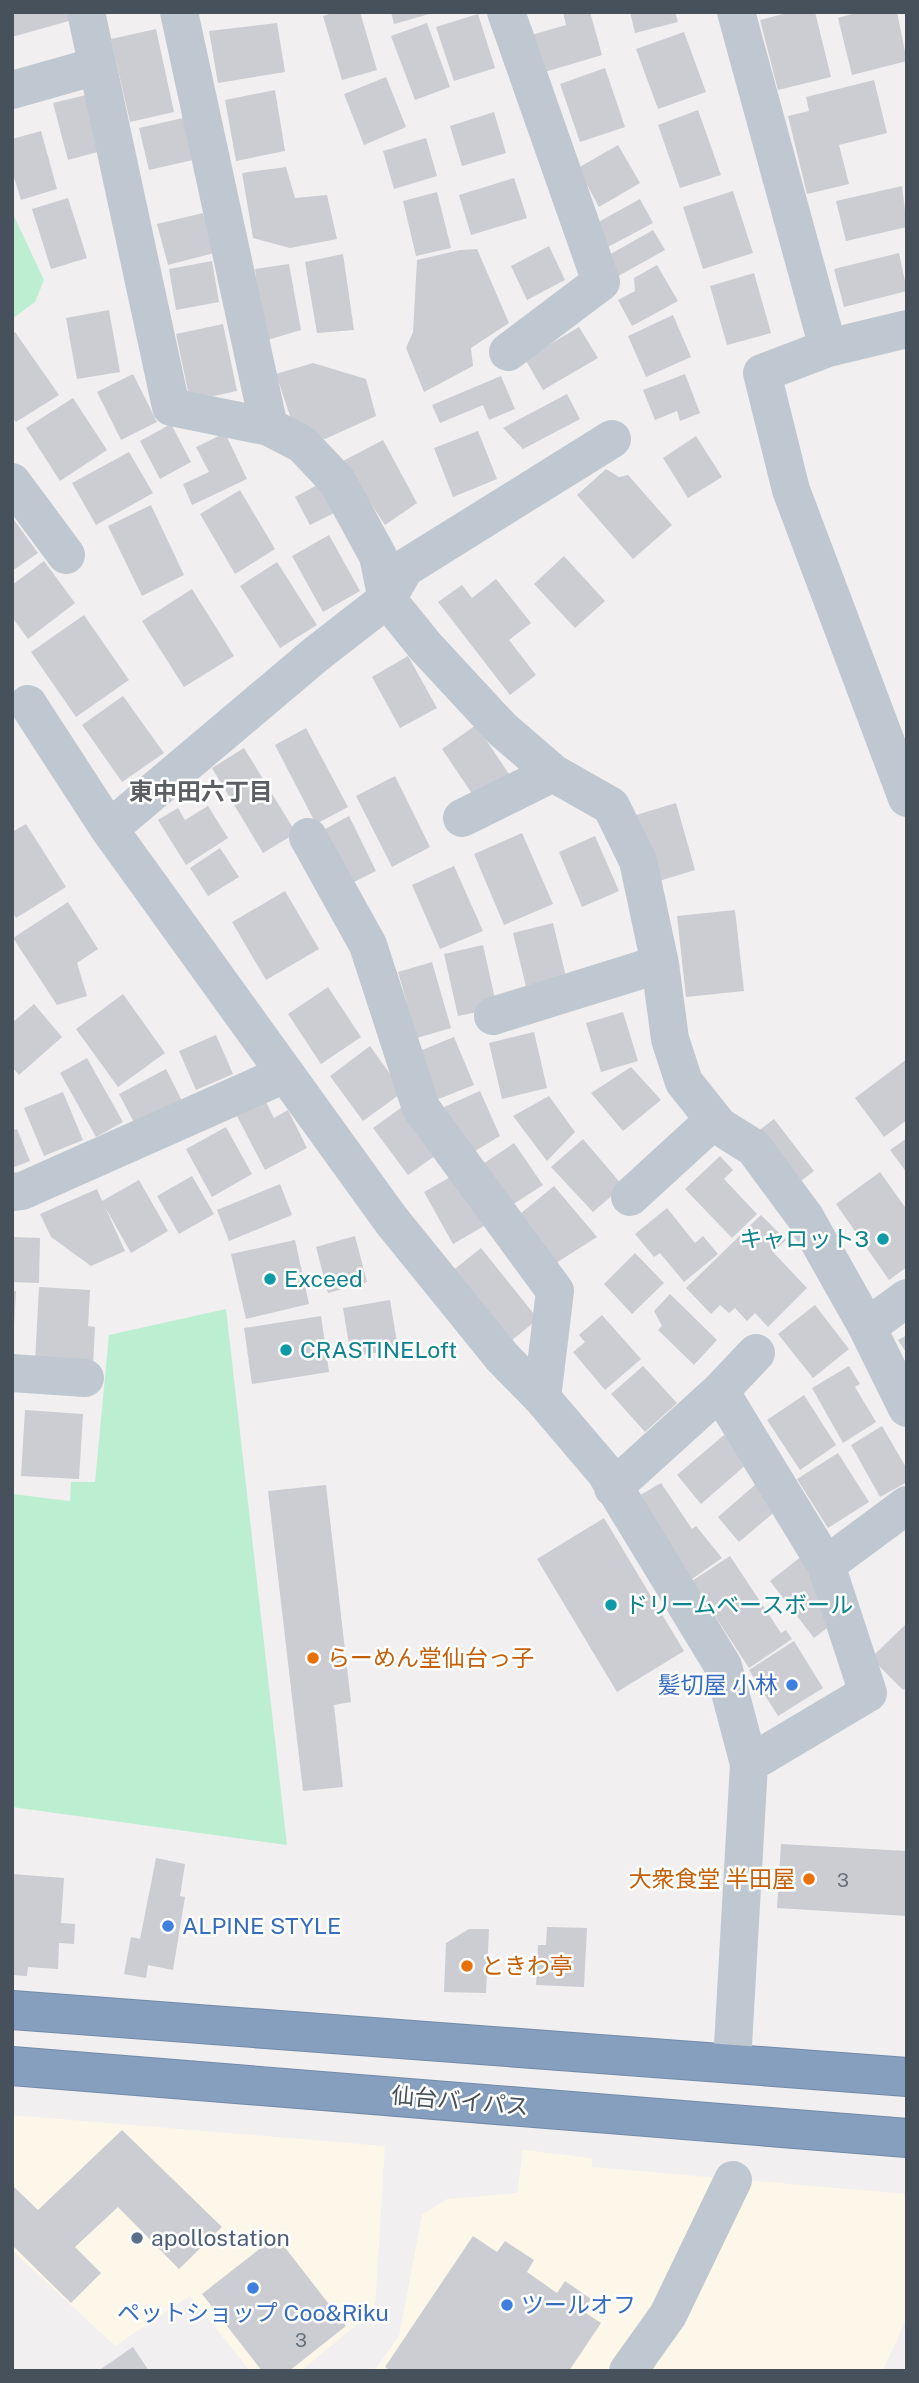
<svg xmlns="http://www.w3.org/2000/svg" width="919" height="2383" font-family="'Public Sans','Noto Sans JP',sans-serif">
	<rect width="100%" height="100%" fill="#f1efef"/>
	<path fill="#fcf7e8" d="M12,2115L385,2146L375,2309L301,2371H250L190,2296L115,2346L12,2250Z
		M523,2150L592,2158V2167L907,2194V2317L883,2371H374L399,2336L422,2215L447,2199L517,2193Z"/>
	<path fill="#bcefd2" d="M12,212L44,280L35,302L12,319Z
		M226,1309L287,1845L12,1807V1494L70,1501L71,1482H95L109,1335Z"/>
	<path fill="#cbcdd3" d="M12,12H70L72,20L12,37Z
		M335,12H360L377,70L342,80L323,16Z
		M391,12H433V13L394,24Z
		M563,12H590L602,55L538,74L528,36L566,25Z
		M630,12H675L678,22L635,33Z
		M791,12H815L831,77L778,90L760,20Z
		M859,12H897L907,61L852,75L838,18Z
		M478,14L495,68L454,81L436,27Z
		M277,23L285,72L218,83L209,31Z
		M427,23L450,87L415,100L391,36Z
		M156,29L174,112L130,122L111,39Z
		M684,32L706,92L658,109L636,49Z
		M605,68L625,127L580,142L560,84Z
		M386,77L406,127L364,145L344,94Z
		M874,80L887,133L839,145L849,184L807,194L788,116L809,111L806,97Z
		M275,90L285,151L236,161L225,100Z
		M90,94L105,150L68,160L53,103Z
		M698,110L721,175L680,188L658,125Z
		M494,112L506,153L462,166L450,126Z
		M183,118L193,160L149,170L139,128Z
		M41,131L57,189L21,200L12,171V139Z
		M426,138L437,176L394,189L383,151Z
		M618,145L640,183L599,207L578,168Z
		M286,167L295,198L327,195L337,239L290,248L253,238L242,173Z
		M514,178L527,218L471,235L459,195Z
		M902,186L907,227L846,241L836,201Z
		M733,191L753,253L703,269L683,207Z
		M437,192L451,248L416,256L403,201Z
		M68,198L87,258L51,269L32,209Z
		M640,199L653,223L606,248L593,225Z
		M203,213L214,253L168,265L157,224Z
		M653,230L665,250L613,279L602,259Z
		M549,246L565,280L527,300L511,266Z
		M477,249L509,323L471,348L473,366L424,392L406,348L413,332L417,260L460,250Z
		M899,253L907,291L844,307L834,269Z
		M343,254L354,330L317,333L305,262Z
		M212,261L219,302L176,310L169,269Z
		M289,264L301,330L264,341L255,269Z
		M657,265L678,301L632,326L618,300L635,291L634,278Z
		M754,273L771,333L727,345L710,286Z
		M109,310L120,372L77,379L66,318Z
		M673,315L691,357L646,377L628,336Z
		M223,324L237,391L190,401L176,334Z
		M579,327L598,358L543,390L525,359Z
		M15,332L59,395L16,422L12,417V334Z
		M313,363L366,379L376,416L325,439L294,428L276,374Z
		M133,374L157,422L121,440L97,392Z
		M685,374L700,413L680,421L677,411L655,420L643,390Z
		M501,376L515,409L489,420L483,405L440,423L432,405Z
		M567,394L580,419L523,449L503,428Z
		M73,398L107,450L60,481L26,428Z
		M171,424L191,462L160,479L140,441Z
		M478,431L497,479L453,497L434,448Z
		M225,433L247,479L192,505L183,484L209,472L196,447Z
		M696,436L722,477L688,498L663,458Z
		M383,440L417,503L385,525L343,461Z
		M129,452L153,493L96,525L72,483Z
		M606,469L619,477L628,475L672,525L633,559L577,495Z
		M321,483L336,512L310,525L295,497Z
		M240,490L275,549L235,574L200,514Z
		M151,505L184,575L142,596L108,526Z
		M12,517L38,553L12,571Z
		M329,535L360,591L323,612L292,556Z
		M564,556L605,601L575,628L534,584Z
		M44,561L75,603L28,639L12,617V585Z
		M277,562L317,625L280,648L240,586Z
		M496,579L531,623L509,640L536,675L510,695L438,602L462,585L472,598Z
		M192,589L234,656L184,687L142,621Z
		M84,615L129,680L76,717L31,652Z
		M408,656L437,708L400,728L372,677Z
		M123,696L164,753L122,782L82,725Z
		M476,725L509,774L475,798L442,749Z
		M306,728L348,807L316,824L275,745Z
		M244,748L296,833L263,853L212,768Z
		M395,776L430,847L392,867L356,796Z
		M676,803L695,870L656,882L636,815Z
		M208,806L228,838L186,865L158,820L178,808L185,820Z
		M349,816L376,871L346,886L318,833Z
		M26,824L66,887L16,918L12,912V832Z
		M522,833L553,904L504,925L474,854Z
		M595,836L619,891L582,907L559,852Z
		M220,848L239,877L208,896L190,868Z
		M454,866L483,931L440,949L412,885Z
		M285,891L319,949L266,980L232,922Z
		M68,902L98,949L77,963L87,996L57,1005L13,938Z
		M735,910L744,991L686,997L677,916Z
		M553,923L567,981L527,991L513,933Z
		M483,945L497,1008L458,1016L444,954Z
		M432,962L451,1028L417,1038L398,972Z
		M328,987L361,1037L321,1064L288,1014Z
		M123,994L165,1053L118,1087L76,1029Z
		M34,1004L62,1037L19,1075L12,1067V1023Z
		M623,1012L638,1061L601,1072L586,1023Z
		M534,1032L547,1088L502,1099L489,1043Z
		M216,1035L233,1074L196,1090L179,1051Z
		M454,1037L474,1085L436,1100L417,1052Z
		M370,1046L403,1092L363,1121L330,1076Z
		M87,1058L123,1122L96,1137L60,1073Z
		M907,1059V1120L884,1137L855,1098Z
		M631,1067L661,1100L623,1131L591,1093Z
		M166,1069L183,1103L137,1128L119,1094Z
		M480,1091L500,1136L470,1154L444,1107Z
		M63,1092L83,1140L44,1156L24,1108Z
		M549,1096L575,1132L547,1161L513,1116Z
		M266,1102L274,1118L288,1110L307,1148L265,1170L237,1116Z
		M405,1105L439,1153L408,1175L373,1128Z
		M774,1119L814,1171L793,1187L753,1135Z
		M226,1127L252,1174L212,1197L186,1149Z
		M17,1129L30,1161L12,1168V1130Z
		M907,1138V1173L890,1150Z
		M583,1139L623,1186L593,1212L551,1167Z
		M514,1143L543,1185L509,1207L480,1166Z
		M720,1156L733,1170L724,1179L757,1214L732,1238L685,1189Z
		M880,1172L907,1210V1267L889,1280L836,1204Z
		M454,1175L484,1226L453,1244L424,1192Z
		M192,1176L214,1214L179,1234L157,1196Z
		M139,1180L168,1231L131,1253L105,1207L125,1251L91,1266L51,1237L40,1214L97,1189L102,1201Z
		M280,1184L292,1215L229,1241L217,1210Z
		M554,1186L597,1237L556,1263L520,1214Z
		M667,1208L695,1243L703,1236L718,1254L684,1282L660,1253L654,1257L635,1234Z
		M761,1215L786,1240L773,1252L807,1288L768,1327L755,1313L747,1321L735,1308L729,1313L720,1305L711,1314L686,1288Z
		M355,1236L367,1282L328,1293L316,1247Z
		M12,1237L40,1238L39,1283L12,1282Z
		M295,1240L309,1304L246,1319L231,1254Z
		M481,1248L538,1319L507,1344L451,1272Z
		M635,1253L664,1283L632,1314L604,1284Z
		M39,1287L90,1290L88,1326L95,1327L93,1365L35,1362Z
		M12,1291H16L14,1328H12Z
		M670,1294L717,1340L694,1365L658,1330L662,1326L654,1311Z
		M390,1300L398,1349L351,1357L343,1308Z
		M815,1305L849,1349L813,1378L778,1334Z
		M602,1315L641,1359L605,1390L573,1352L585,1342L579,1335Z
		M321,1316L329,1372L252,1384L244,1328Z
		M907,1335V1354L898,1340Z
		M643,1366L677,1403L645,1432L611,1394Z
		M849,1366L860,1384L855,1387L876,1422L843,1443L812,1388Z
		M804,1395L836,1445L800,1470L767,1420Z
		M25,1410L83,1414L79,1479L21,1476Z
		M882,1426L907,1469V1482L880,1497L851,1445Z
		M724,1435L748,1463L701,1504L677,1475Z
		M838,1453L869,1502L828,1528L797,1479Z
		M661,1483L692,1529L696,1526L722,1558L692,1579L637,1497Z
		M756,1484L778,1509L739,1542L718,1517Z
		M326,1485L351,1702L334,1705L343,1787L303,1791L268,1491Z
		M604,1518L684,1651L617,1692L537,1559Z
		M730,1556L781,1633L786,1630L792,1639L749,1668L692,1581Z
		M802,1556L835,1622L814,1638L770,1581Z
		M907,1623V1687L903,1690L871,1658Z
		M794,1641L823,1688L778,1716L749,1670Z
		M781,1844L907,1851V1916L777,1908Z
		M156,1858L185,1864L180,1896L185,1897L173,1970L148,1965L146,1978L124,1974L131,1937L140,1939Z
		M12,1874L64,1878L61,1923L75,1924L74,1944L59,1943L58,1969L28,1967L27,1976L12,1975Z
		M547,1927L587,1928L584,1987L536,1985L538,1945H546Z
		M469,1929H489L486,1993L444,1992L446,1943Z
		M122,2130L222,2227L179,2269L118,2207L75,2247L101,2273L71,2303L12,2245V2185L38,2210Z
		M276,2236L346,2326L289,2371H262L202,2294Z
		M473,2236L497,2252L505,2241L534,2260L527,2272L557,2293L565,2281L591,2299L583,2311L601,2323L569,2371H391L385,2367Z
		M133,2347L149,2371H98Z"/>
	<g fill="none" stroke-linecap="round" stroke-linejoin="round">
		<g stroke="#718aaa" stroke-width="40">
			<path id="highway" d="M12,2010L907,2077
				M12,2066L907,2138"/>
		</g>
		<path stroke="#bfc8d1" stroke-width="38" d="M86,12L171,407L269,427L302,444L337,481L378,556L387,599L425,646L502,729L553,773L611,806L638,861L660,964L670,1039L684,1082L719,1126L754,1148L805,1217L867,1327L907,1408
			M179,12L269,427
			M506,12L601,282L508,352
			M736,12L828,348
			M12,90L97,66
			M907,329L828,348L762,373L791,490L907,798
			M612,439L405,568L387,599L315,655L109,829L391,1220L502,1357L542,1398L605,1472L723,1666L749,1764
			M12,482L66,555
			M28,704L109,829
			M462,818L553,773
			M308,837L368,945L421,1108L555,1291L542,1398
			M493,1016L660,964
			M12,1192L22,1191L285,1074
			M630,1197L714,1120
			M867,1327L907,1298
			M12,1373L85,1378
			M720,1391L826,1565L868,1693L749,1764L732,2063
			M613,1488L720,1391L756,1353
			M826,1565L907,1505
			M628,2371L668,2315L733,2180"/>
		<use href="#highway" stroke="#869fbe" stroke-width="38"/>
	</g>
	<g fill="#0f9aa8" stroke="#fff" stroke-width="2.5">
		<circle cx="883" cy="1239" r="7"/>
		<circle cx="270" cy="1279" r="7"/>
		<circle cx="286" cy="1350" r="7"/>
		<circle cx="611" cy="1605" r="7"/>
	</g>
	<g fill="#e8710a" stroke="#fff" stroke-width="2.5">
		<circle cx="313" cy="1658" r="7"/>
		<circle cx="809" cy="1879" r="7"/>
		<circle cx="467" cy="1966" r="7"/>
	</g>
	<g fill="#3f7fe0" stroke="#fff" stroke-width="2.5">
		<circle cx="792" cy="1685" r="7"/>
		<circle cx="168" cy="1926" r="7"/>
		<circle cx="253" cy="2288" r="7"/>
		<circle cx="507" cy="2305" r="7"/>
	</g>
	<circle fill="#5c6f8a" stroke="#fff" stroke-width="2.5" cx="137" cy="2238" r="7"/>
	<g text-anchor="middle" stroke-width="5" stroke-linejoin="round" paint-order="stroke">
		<g font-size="19" fill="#67707a">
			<text x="843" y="1887">3</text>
			<text x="301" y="2347">3</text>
		</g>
		<g font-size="23" fill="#0d838f" stroke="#fff" text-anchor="start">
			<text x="869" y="1247" text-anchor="end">キャロット3</text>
			<text x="284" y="1287">Exceed</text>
			<text x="300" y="1358">CRASTINELoft</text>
			<text x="625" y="1613">ドリームベースボール</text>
		</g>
		<g font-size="23" fill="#c56008" stroke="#fff" text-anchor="start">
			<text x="327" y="1666">らーめん堂仙台っ子</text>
			<text x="795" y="1887" text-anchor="end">大衆食堂 半田屋</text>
			<text x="481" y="1974">ときわ亭</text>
		</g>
		<g font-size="23" fill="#366cbe" stroke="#fff" text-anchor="start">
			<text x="778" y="1693" text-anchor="end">髪切屋 小林</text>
			<text x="182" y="1934">ALPINE STYLE</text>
			<text x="521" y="2313">ツールオフ</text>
			<text x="253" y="2321" text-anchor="middle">ペットショップ Coo&amp;Riku</text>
		</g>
		<g font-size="23" fill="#46515c" stroke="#fff">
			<text transform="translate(460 2101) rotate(5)" y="8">仙台バイパス</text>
		</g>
		<g font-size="23" fill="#4e5e75" stroke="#fff" text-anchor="start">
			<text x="151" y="2246">apollostation</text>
		</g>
		<g font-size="24" font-weight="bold" fill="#5b5f64" stroke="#fff">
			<text x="201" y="800">東中田六丁目</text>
		</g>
	</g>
	<rect width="919" height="2383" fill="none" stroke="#46515c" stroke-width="28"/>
</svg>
